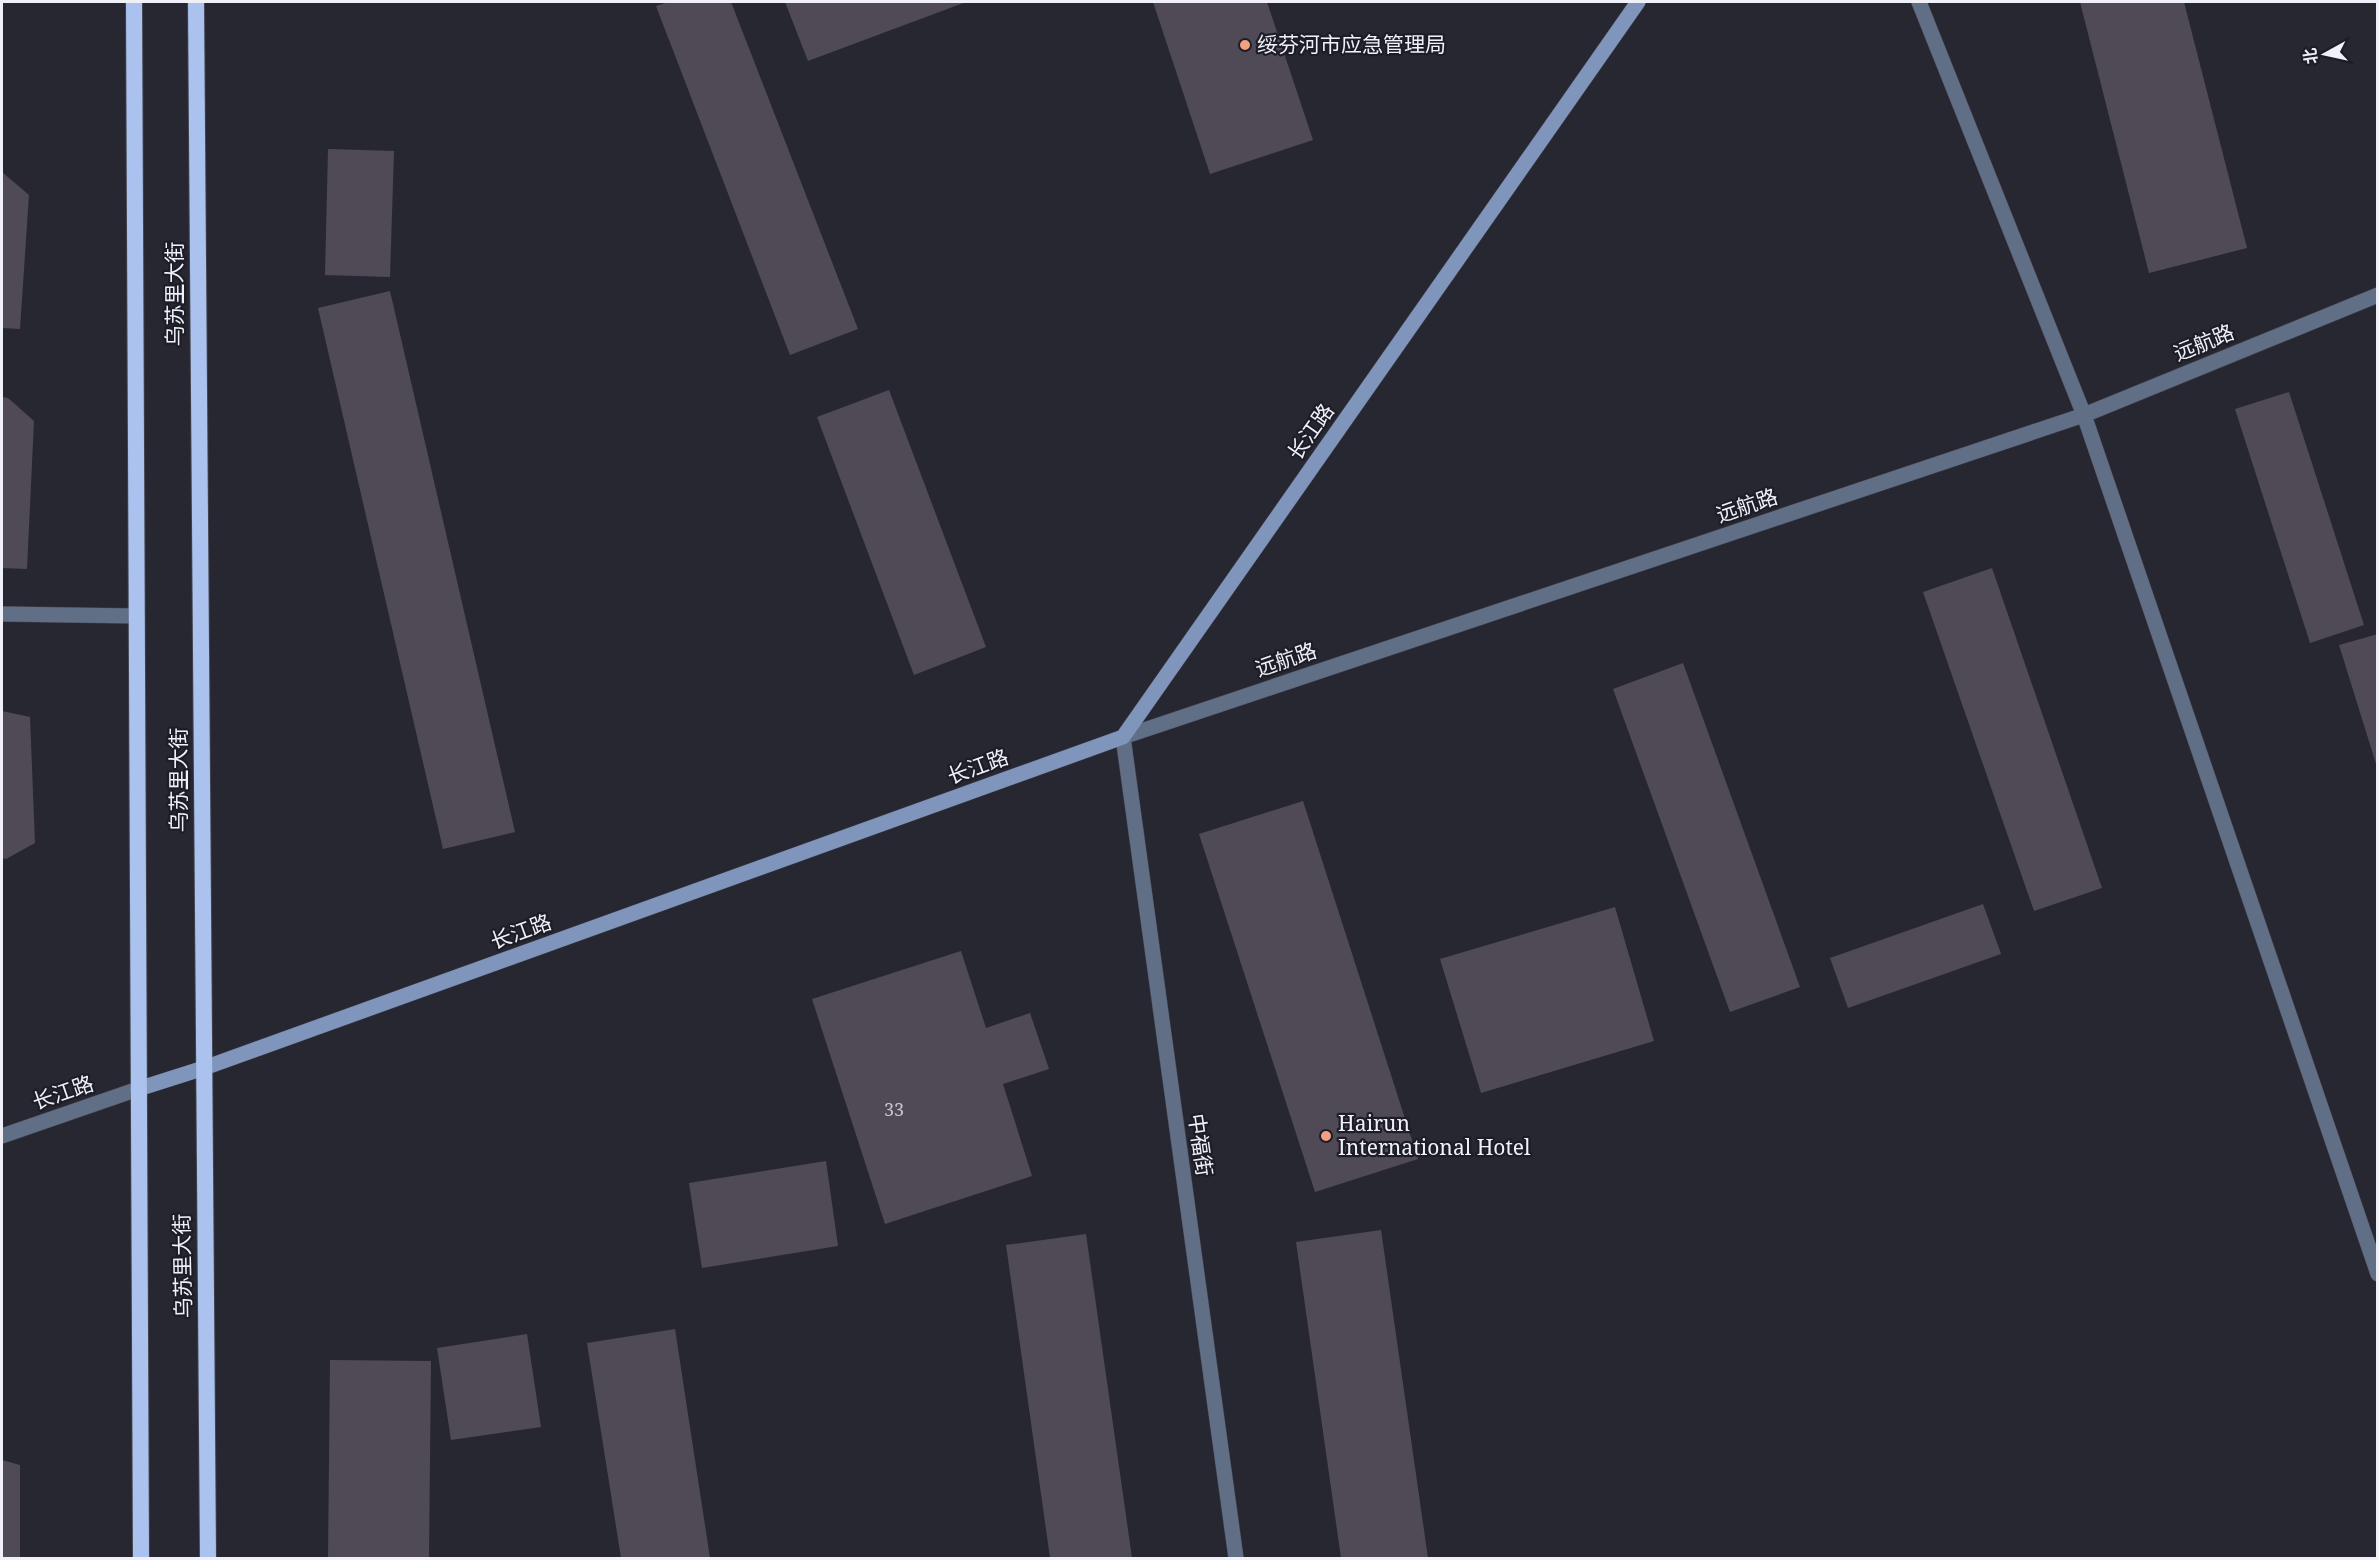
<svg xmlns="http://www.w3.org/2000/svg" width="2379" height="1560" font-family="'Noto Serif','Noto Sans SC',serif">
	<rect width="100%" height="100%" fill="#272732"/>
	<path fill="#504a56" d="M668,2H731L858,329L790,355L656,6Z
		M785,2H966L808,61Z
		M1153,2H1267L1313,140L1210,174Z
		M2080,2H2184L2247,248L2149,273Z
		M328,149L394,151L390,277L325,275Z
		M2,172L29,195L20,329L2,328Z
		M390,291L515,832L443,849L318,308Z
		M889,390L986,647L914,675L817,417Z
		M2289,392L2364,625L2310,643L2235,409Z
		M2,397L8,398L34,421L27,569L2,568Z
		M1992,568L2102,888L2034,911L1923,592Z
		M2378,634V767H2377L2339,645Z
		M1683,663L1800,987L1730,1012L1613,689Z
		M2,711L30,717L35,843L6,859L2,858Z
		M1303,801L1418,1159L1315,1192L1199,834Z
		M1983,904L2001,954L1848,1008L1830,958Z
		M1615,907L1654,1041L1481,1093L1440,959Z
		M961,951L986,1028L1030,1013L1049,1069L1003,1084L1032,1176L885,1224L812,999Z
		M826,1161L838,1246L702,1268L689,1183Z
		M1381,1230L1428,1558H1341L1296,1242Z
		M1086,1234L1132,1558H1050L1006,1245Z
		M675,1329L710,1558H621L587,1343Z
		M527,1334L541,1427L451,1440L437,1348Z
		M330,1360L431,1361L429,1558H328Z
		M2,1460L20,1465V1558H2Z"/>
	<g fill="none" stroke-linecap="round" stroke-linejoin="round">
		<g stroke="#43434e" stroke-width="16">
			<path id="minor" d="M2,614L137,616"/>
		</g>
		<g stroke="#43434e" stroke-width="16">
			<path id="tertiary" d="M1919,2L2084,415L2378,1274
				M2,1136L138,1089
				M1236,1558L1123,737L2084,415L2378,295"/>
		</g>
		<g stroke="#43434e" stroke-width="16">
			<path id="secondary" d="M138,1089L204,1068L1123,737L1638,2"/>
		</g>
		<g stroke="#43434e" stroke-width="18">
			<path id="trunk" d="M134,2L141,1558
				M196,2L208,1558"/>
		</g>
		<use href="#minor" stroke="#606e86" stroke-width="15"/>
		<use href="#tertiary" stroke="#606e86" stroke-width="15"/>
		<use href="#secondary" stroke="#8095bc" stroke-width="15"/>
		<use href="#trunk" stroke="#aac2ed" stroke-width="16"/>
	</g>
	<g fill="#f2a17e" stroke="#1d1d28" stroke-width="2">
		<circle cx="1245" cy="45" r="6"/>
		<circle cx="1326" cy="1136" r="6"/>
	</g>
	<g text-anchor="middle" stroke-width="4.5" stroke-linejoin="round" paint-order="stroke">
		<g font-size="18" fill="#c8c6d0">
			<text x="894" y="1116">33</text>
		</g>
		<g font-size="21" fill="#f0f0f8" stroke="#1d1d28" text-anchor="start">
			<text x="1257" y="52">绥芬河市应急管理局</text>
			<text x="1338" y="1131">Hairun<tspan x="1338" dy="24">International Hotel</tspan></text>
		</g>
		<g font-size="21" fill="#f0f0f8" stroke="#1d1d28">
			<text transform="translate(175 294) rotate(-90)" y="7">乌苏里大街</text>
			<text transform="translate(2204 343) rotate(-22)" y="7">远航路</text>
			<text transform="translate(1311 432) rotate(-55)" y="7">长江路</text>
			<text transform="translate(1747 506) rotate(-19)" y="7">远航路</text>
			<text transform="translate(1286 660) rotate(-19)" y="7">远航路</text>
			<text transform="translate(978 767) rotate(-20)" y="7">长江路</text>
			<text transform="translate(179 780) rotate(-90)" y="7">乌苏里大街</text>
			<text transform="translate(521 932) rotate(-20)" y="7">长江路</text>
			<text transform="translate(63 1093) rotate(-19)" y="7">长江路</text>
			<text transform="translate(1200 1145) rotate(82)" y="7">中福街</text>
			<text transform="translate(183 1266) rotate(-91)" y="7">乌苏里大街</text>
		</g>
	</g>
	<rect width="2379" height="1560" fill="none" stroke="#f0f0f8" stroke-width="6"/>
	<g transform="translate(2325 54) rotate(262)" stroke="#1d1d28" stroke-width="4.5" paint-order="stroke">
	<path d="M0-4.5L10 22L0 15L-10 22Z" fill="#f0f0f8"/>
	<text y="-9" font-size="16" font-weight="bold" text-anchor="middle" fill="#f0f0f8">北</text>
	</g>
</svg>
